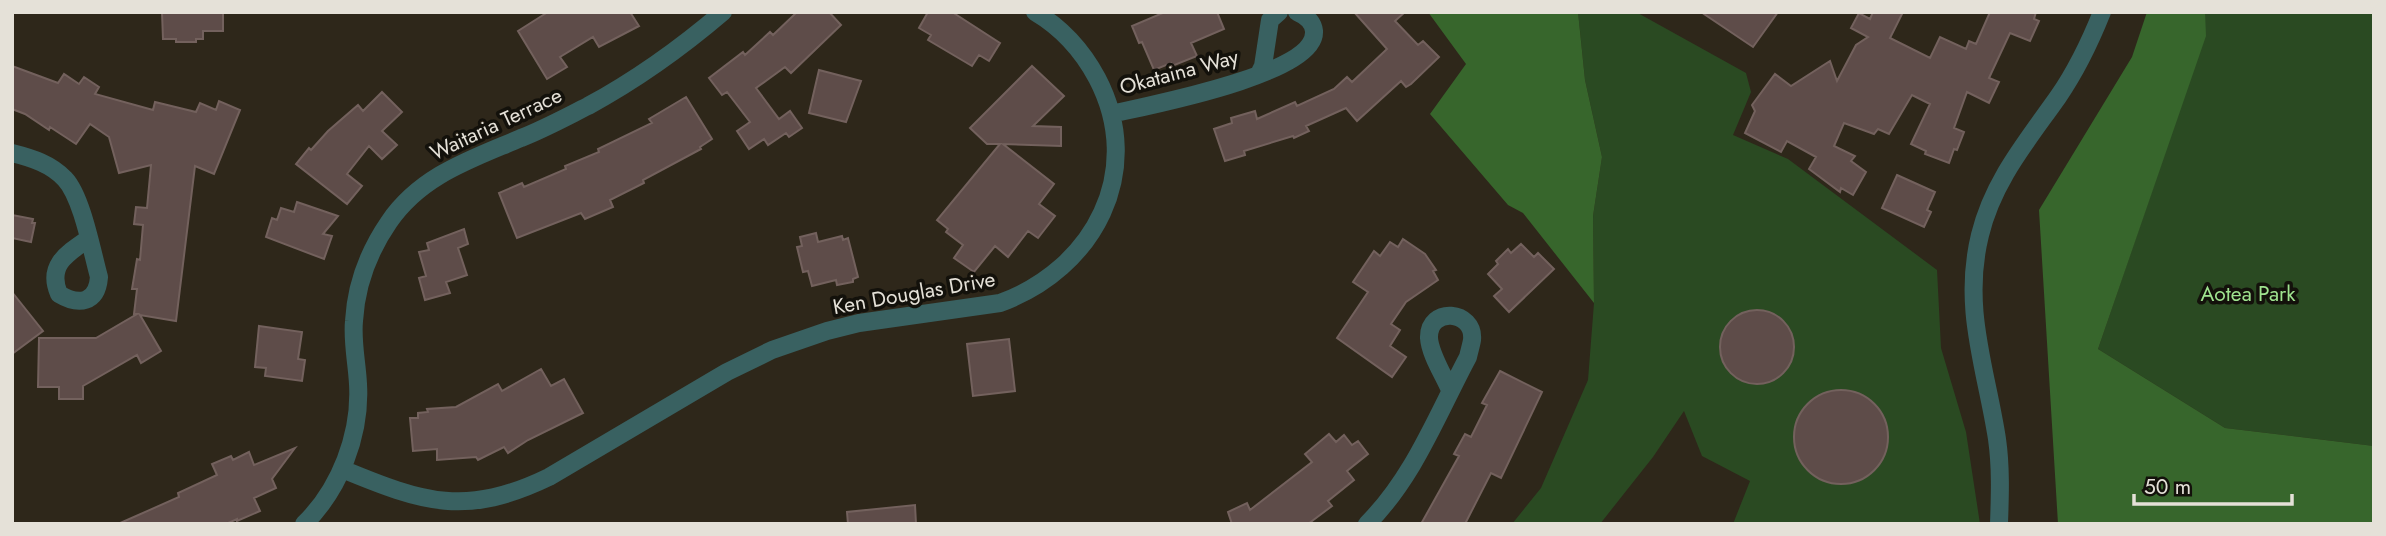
<svg xmlns="http://www.w3.org/2000/svg" width="2386" height="536" font-family="Jost,sans-serif">
	<rect width="100%" height="100%" fill="#2e271a"/>
	<path fill="#2a4a22" d="M1578,12H1636L1746,73L1751,92L1733,135L1788,159L1937,270L1941,348L1966,432L1980,524H1733L1750,481L1702,456L1684,411L1653,457L1600,524H1512L1541,488L1588,380L1594,303L1593,216L1602,157L1585,80Z
		M2205,12H2374V446L2225,428L2098,349L2205,36Z"/>
	<path fill="#37662c" d="M1428,12H1578L1585,80L1602,157L1593,216L1594,303L1523,213L1508,205L1430,114L1466,64Z
		M2147,12H2205L2206,36L2098,349L2225,428L2374,446V524H2058L2039,210L2132,57Z"/>
	<path fill="#5e4c49" stroke="#73615d" stroke-width="2" d="M162,12H223V31H203V39H196V42H176V39H163Z
		M548,12H630L639,26L599,47L593,37L560,57L567,67L547,79L518,31Z
		M797,12H829L841,25L791,73L785,67L756,88L779,119L790,111L802,128L789,137L786,133L768,145L764,139L749,149L737,131L750,122L727,92L722,95L709,78L743,52L745,55L770,32L773,35Z
		M928,12H952L1000,43L989,61L979,55L972,66L928,40L931,35L919,28Z
		M1165,12H1217L1224,29L1191,43L1197,56L1172,66L1171,63L1154,70L1142,42L1139,43L1132,26Z
		M1354,12H1405L1395,21L1418,45L1423,41L1439,57L1411,84L1406,87L1401,81L1357,121L1346,108L1306,126L1309,131L1294,138L1293,136L1244,151L1245,155L1225,161L1214,129L1232,123L1231,118L1255,111L1257,119L1295,102L1297,106L1334,89L1347,77L1352,82L1387,49Z
		M1701,12H1778L1753,47Z
		M1873,12H1903L1890,38L1930,58L1940,37L1966,49L1969,41L1976,44L1990,12H2036L2034,19L2039,21L2030,41L2010,33L1989,78L1999,82L1989,103L1967,92L1954,128L1964,132L1957,150L1954,149L1949,163L1925,154L1926,151L1911,144L1930,104L1912,95L1889,134L1878,129L1874,134L1844,123L1834,146L1855,156L1851,161L1866,172L1853,195L1841,188L1840,192L1809,169L1816,157L1787,141L1781,152L1745,133L1755,111L1752,105L1775,74L1791,86L1830,61L1837,81L1856,45L1868,37L1851,28L1859,13L1870,19Z
		M12,66L58,83L64,74L79,84L84,77L99,87L95,94L153,110L155,102L196,112L200,103L216,110L219,101L240,110L214,174L195,166L176,321L140,315L161,351L141,363L137,355L83,386V399H59V387H38L39,338H96L137,314H134L137,289H132L137,259L140,260L143,225L134,224L136,207L147,208L151,165L119,173L109,137L90,124L76,144L50,127L49,130L25,114L12,109Z
		M1032,66L1064,96L1033,126L1061,127V146L1003,144L1054,184L1039,204L1055,216L1038,238L1028,231L1008,257L995,246L974,272L954,258L963,245L946,232L948,229L937,220L1000,144H987L970,128Z
		M819,70L861,81L846,122L809,113Z
		M382,92L402,112L382,131L397,145L382,159L369,146L347,174L362,186L347,204L296,164L309,148L311,150L328,131L358,105L363,111Z
		M686,97L712,139L700,147L701,149L643,180L644,183L610,200L613,207L585,219L581,213L517,238L499,193L522,183L524,187L566,169L565,166L599,152L598,149L652,123L649,119Z
		M1897,175L1935,192L1927,210L1931,212L1924,227L1882,208Z
		M297,202L338,216L323,234L332,236L324,259L266,237L272,218L277,220L281,208L294,212Z
		M12,215L33,219L32,223H35L31,242L12,238Z
		M464,229L468,244L458,248L467,275L446,282L450,293L425,300L419,278L426,276L419,252L429,250L427,243Z
		M816,233L818,242L842,236L843,240L848,238L858,277L853,279V282L837,285L836,280L812,286L808,271L803,272L797,247L802,246L800,237Z
		M1403,239L1425,254L1436,270L1433,271L1438,280L1406,302L1391,324L1400,330L1390,346L1406,357L1392,377L1337,338L1368,292L1353,282L1374,251L1380,256L1390,242L1398,247Z
		M1521,244L1534,257L1538,253L1554,269L1509,312L1494,296L1502,289L1488,274L1498,264L1496,261L1508,249L1511,253Z
		M12,292L43,331L12,354Z
		M1720 347a37 37 0 1 1 74 0a37 37 0 1 1-74 0Z
		M259,326L302,332L298,359L305,360L302,381L265,376L266,368L255,367Z
		M1009,339L1015,391L973,396L967,344Z
		M541,369L551,386L564,379L583,413L528,440L508,453L504,447L478,460L476,457L437,460V449L413,451L410,418H418V413L428,412L427,409L456,407L498,384L502,391Z
		M1500,371L1542,392L1501,478L1491,473L1465,524H1421L1459,456L1454,454L1465,434L1471,437L1487,405L1482,403Z
		M1794 437a47 47 0 1 1 94 0a47 47 0 1 1-94 0Z
		M1329,434L1336,442L1344,435L1352,445L1358,441L1368,454L1347,471L1354,480L1328,501L1332,506L1308,524H1232L1228,512L1247,503L1250,510L1312,462L1305,454Z
		M295,448L272,479L276,488L254,498L260,511L237,521V519L226,524H118L179,497L178,493L217,475L212,464L231,456L233,460L249,452L254,465Z
		M915,505L916,524H848L847,512Z"/>
	<g fill="none" stroke-linecap="round" stroke-linejoin="round">
		<path stroke="#396161" stroke-width="18" d="M1259,74L1263,66L1270,20L1279,12
			M1111,114C1146,106 1317,74 1314,31C1313,21 1306,16 1297,12
			M12,153C32,158 51,164 65,179C82,197 92,252 99,277C97,303 79,306 59,294C47,266 66,254 88,239
			M342,469C424,503 466,517 549,477L727,372L772,350L827,331L859,323L1000,303C1094,269 1146,171 1097,78C1082,50 1062,28 1035,12
			M304,524C340,489 361,434 358,384C357,363 352,342 354,321C356,286 369,251 389,222C421,175 472,159 521,138C544,129 566,117 588,106C636,80 682,47 723,12
			M1367,524C1414,477 1437,415 1468,357C1469,352 1471,346 1472,340C1475,310 1428,306 1429,338C1430,354 1443,374 1450,390
			M1999,524C2000,495 2001,467 1997,439C1986,368 1962,308 1980,235C1993,181 2027,141 2058,97C2076,71 2090,42 2102,12"/>
	</g>
	<g text-anchor="middle" stroke-width="7" stroke-linejoin="round" paint-order="stroke">
		<g font-size="21" fill="#e5e1d8" stroke="#13110b">
			<text transform="translate(1179 72) rotate(-15)" y="7">Okataina Way</text>
			<text transform="translate(496 124) rotate(-25)" y="7">Waitaria Terrace</text>
			<text transform="translate(914 293) rotate(-10)" y="7">Ken Douglas Drive</text>
		</g>
		<g font-size="21" fill="#9fe38f" stroke="#13110b">
			<text x="2248" y="301">Aotea Park</text>
		</g>
	</g>
	<rect width="2386" height="536" fill="none" stroke="#e5e1d8" stroke-width="28"/>
	<path d="M2134 494v10h158v-10" fill="none" stroke="#e5e1d8" stroke-width="3.5"/>
	<text x="2144" y="494" font-size="21" fill="#e5e1d8" stroke="#13110b" stroke-width="5" paint-order="stroke">50 m</text>
</svg>
